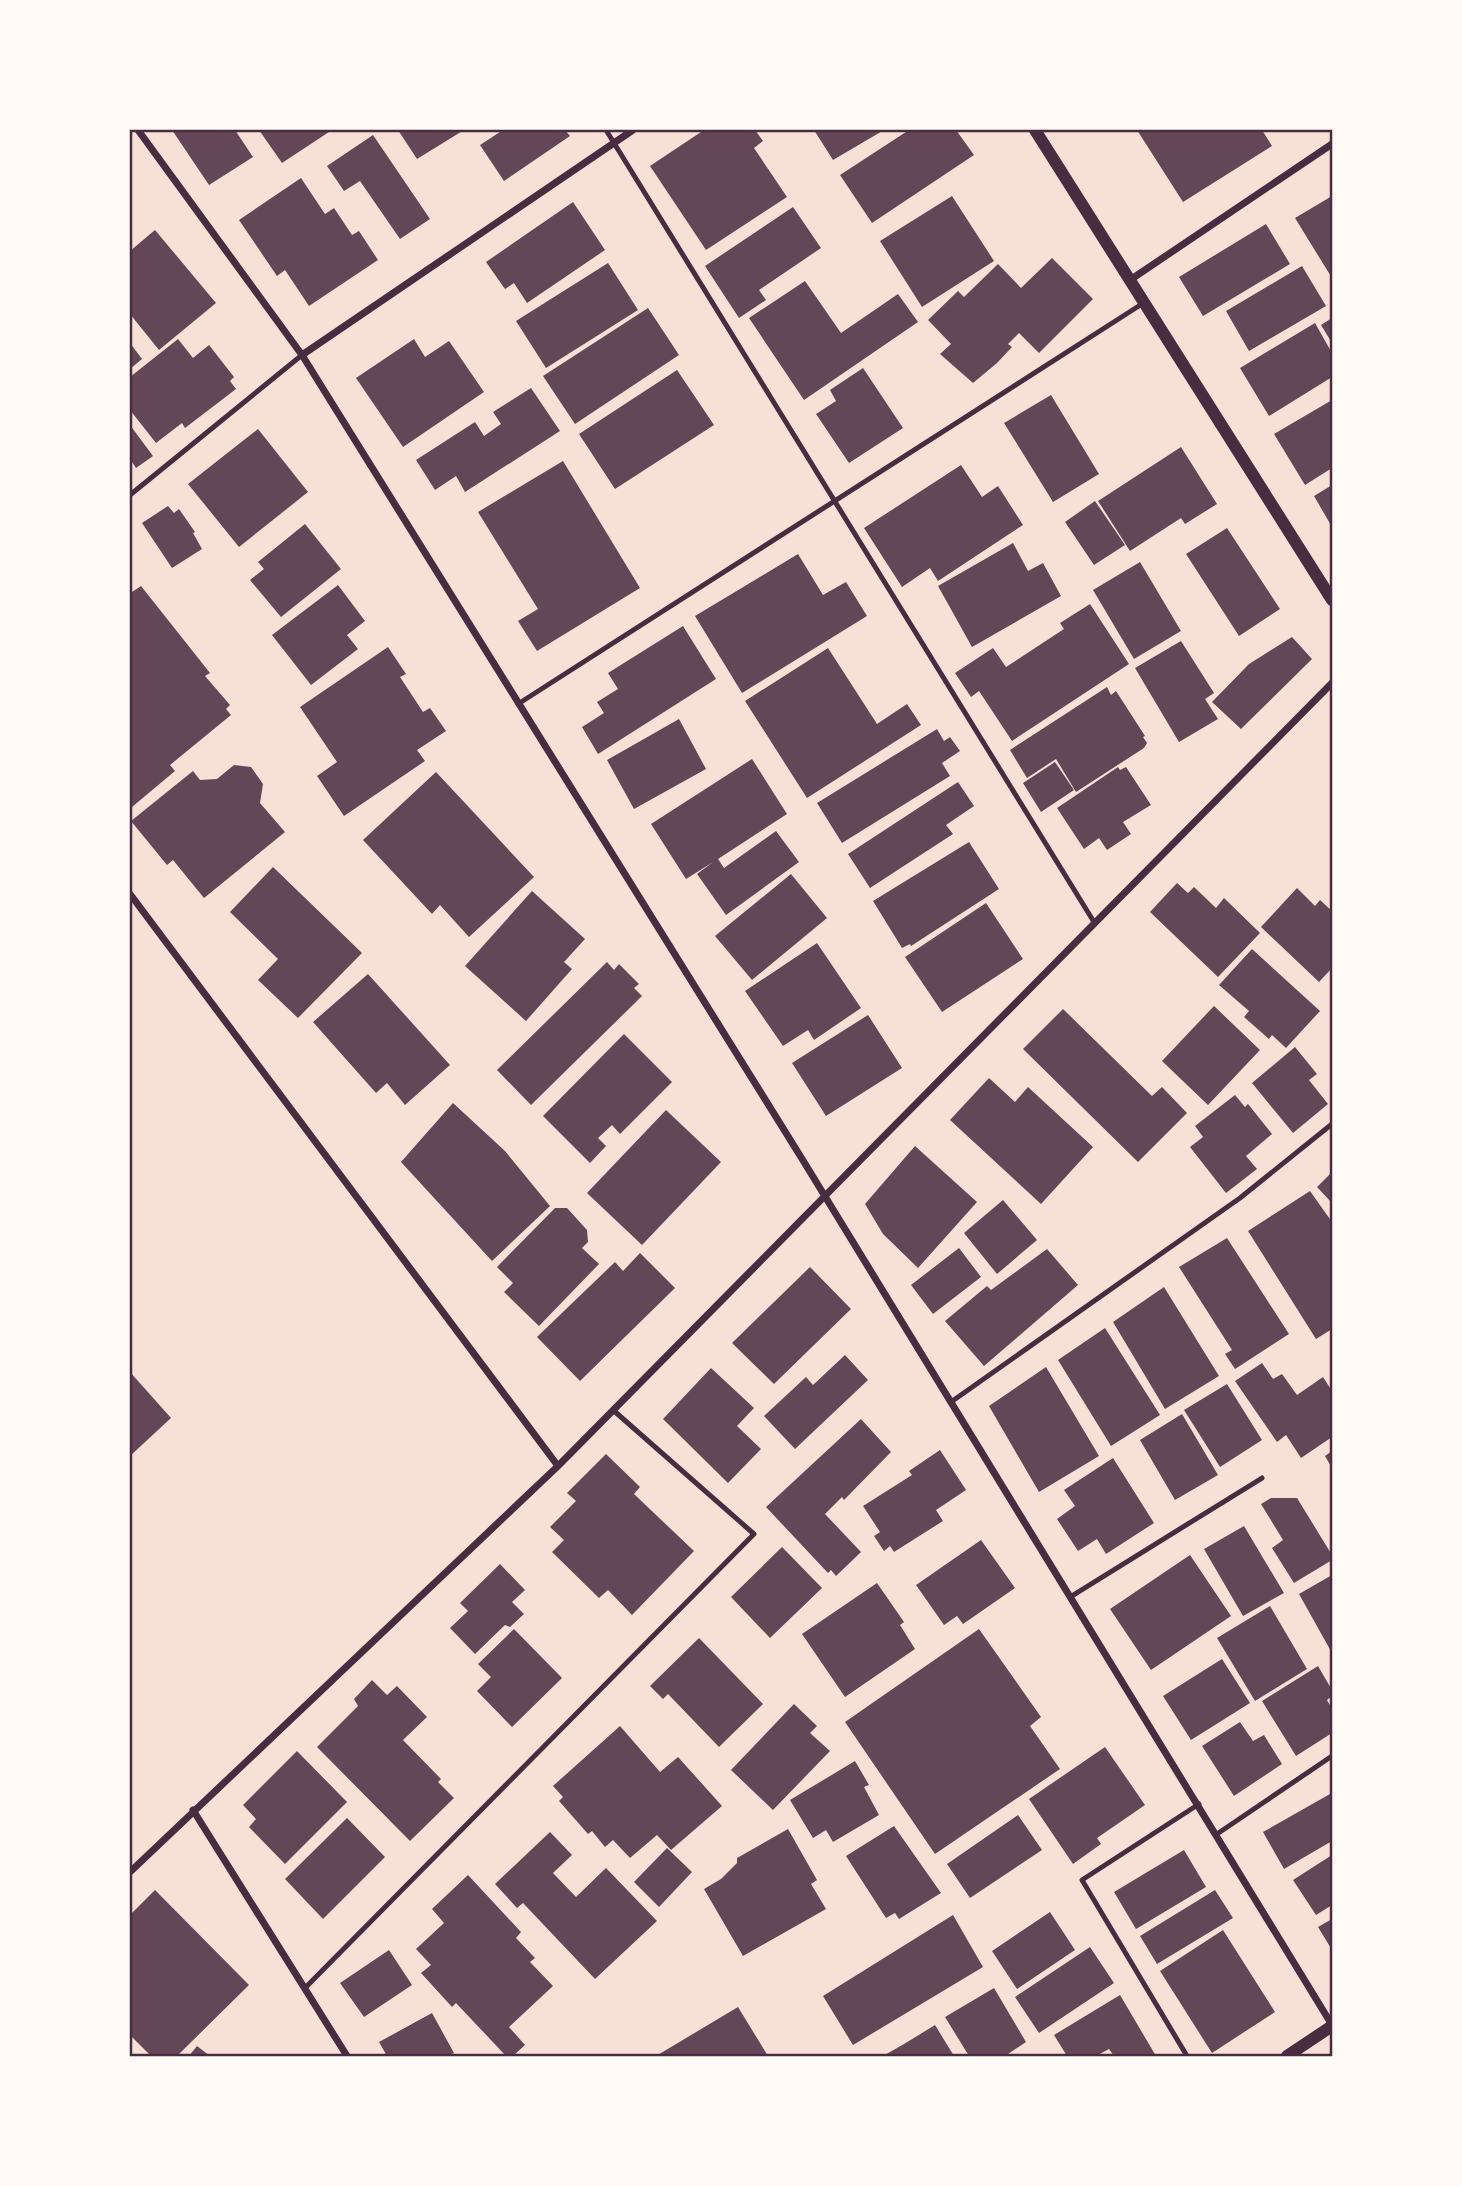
<svg xmlns="http://www.w3.org/2000/svg" width="1462" height="2186" font-family="'Noto Sans',sans-serif">
	<rect width="100%" height="100%" fill="#f7e1d7"/>
	<path fill="#644757" d="M172,130H235L253,157L209,185Z
		M259,130H332L282,163Z
		M398,130H464L417,159Z
		M503,130H565L570,136L504,181L480,145Z
		M704,130H755L763,141L754,148L787,197L706,250L650,166Z
		M814,130H884L833,160Z
		M909,130H956L974,155L872,223L840,175Z
		M1137,130H1262L1272,146L1183,202Z
		M373,135L430,219L400,239L360,181L344,191L327,166Z
		M301,178L325,214L334,208L352,235L359,231L378,260L309,306L285,270L277,276L239,220Z
		M952,196L994,261L922,307L880,241Z
		M1332,196V278L1295,218Z
		M573,202L605,250L527,303L514,283L505,289L486,262Z
		M793,207L821,248L759,290L766,300L739,318L705,266Z
		M1266,224L1290,264L1203,316L1179,277Z
		M155,230L216,303L159,350L130,314V251Z
		M1052,258L1093,299L1039,353L1019,333L1008,344L1012,347L997,363L973,383L940,354L951,344L928,320L958,291L964,297L998,264L1021,288Z
		M608,263L638,310L546,368L516,321Z
		M1302,266L1326,306L1249,351L1226,311Z
		M805,281L841,333L898,294L918,322L804,400L749,318Z
		M648,308L679,355L575,424L543,376Z
		M1332,318V343L1321,325Z
		M1315,323L1332,353V377L1269,416L1240,368Z
		M178,339L193,358L209,345L234,377L230,381L236,389L185,428L182,423L156,443L130,410V377Z
		M414,339L425,357L449,341L484,392L403,447L356,378Z
		M130,343L142,359L130,369Z
		M863,368L903,428L849,463L816,414L836,401L830,390Z
		M677,370L714,425L615,489L579,434Z
		M531,388L560,431L465,492L456,476L435,490L416,460L475,422L484,436L501,424L493,412Z
		M1051,395L1099,474L1053,502L1004,423Z
		M1332,400V468L1305,485L1274,434Z
		M130,425L153,456L136,468L130,459Z
		M258,429L308,492L239,547L188,484Z
		M1181,447L1217,504L1185,524L1181,518L1130,551L1098,501Z
		M563,461L640,588L537,651L518,621L538,609L478,512Z
		M961,465L982,497L998,486L1023,525L938,581L930,568L902,587L864,528Z
		M1332,485V527L1314,496Z
		M1095,501L1125,545L1094,565L1065,522Z
		M168,506L174,513L179,509L195,532L193,533L202,549L172,568L142,523Z
		M305,524L341,569L281,617L250,580L264,569L258,562Z
		M1227,528L1280,609L1239,636L1186,554Z
		M1013,543L1028,571L1043,563L1061,596L972,647L938,586Z
		M798,554L823,595L846,582L867,616L742,693L695,616Z
		M1140,562L1181,631L1134,659L1093,590Z
		M338,585L365,621L347,635L358,649L311,685L272,635Z
		M141,586L210,673L205,676L230,705L226,709L231,715L170,765L175,771L132,807L130,589L132,592Z
		M1090,604L1129,664L1012,741L979,691L971,697L955,673L993,648L1006,667L1064,629L1060,623Z
		M683,626L716,679L598,754L582,727L604,713L597,702L618,689L608,673Z
		M1292,637L1312,659L1241,729L1212,702L1249,664Z
		M1181,641L1214,693L1205,699L1218,719L1179,742L1135,668Z
		M388,647L406,674L400,677L423,712L430,708L446,731L417,750L425,761L344,816L317,776L337,762L300,707Z
		M828,648L877,724L907,704L921,725L807,798L745,701Z
		M1107,687L1111,695L1116,691L1145,736L1143,737L1147,743L1144,748L1076,792L1056,759L1027,778L1010,750Z
		M679,719L706,769L634,809L607,760Z
		M937,729L944,741L950,737L960,751L942,763L950,776L842,843L817,803Z
		M752,759L787,814L718,859L724,868L776,831L799,862L726,915L697,874L713,862L686,879L651,824Z
		M1055,762L1074,790L1041,812L1023,783Z
		M234,765L251,767L263,784L260,803L285,832L204,898L173,860L167,865L131,821L193,771L200,780L217,779Z
		M1118,767L1120,770L1126,767L1151,805L1123,822L1131,834L1107,850L1099,838L1084,849L1057,808Z
		M436,772L534,877L469,937L440,905L432,914L363,840Z
		M958,782L974,806L946,825L953,834L870,888L848,854Z
		M969,842L999,889L911,946L910,944L902,948L873,901Z
		M273,867L362,953L298,1018L258,980L278,959L230,912Z
		M791,874L827,918L752,980L715,936Z
		M1177,883L1188,893L1194,887L1216,908L1224,898L1260,933L1218,977L1150,912Z
		M1297,888L1315,906L1320,900L1332,911V968L1319,982L1261,927Z
		M532,891L585,939L564,962L572,969L526,1021L465,966Z
		M986,903L1023,959L942,1012L905,957Z
		M817,943L861,1008L814,1040L808,1030L783,1046L745,991Z
		M1252,949L1320,1011L1286,1048L1272,1035L1269,1039L1244,1017L1249,1011L1219,985Z
		M607,962L614,970L619,964L639,984L634,988L642,996L531,1105L497,1070Z
		M368,974L450,1065L405,1105L387,1083L376,1093L313,1022Z
		M1214,1006L1260,1050L1208,1105L1162,1061Z
		M1063,1009L1152,1096L1162,1087L1187,1113L1138,1162L1023,1049Z
		M868,1015L902,1068L826,1116L792,1063Z
		M624,1034L672,1082L620,1134L612,1125L598,1138L606,1146L590,1163L543,1116Z
		M1295,1047L1317,1074L1309,1080L1328,1104L1293,1133L1252,1083Z
		M989,1078L1015,1102L1028,1087L1093,1147L1041,1204L950,1120Z
		M1235,1095L1245,1107L1248,1104L1272,1134L1246,1156L1257,1169L1226,1193L1190,1147L1203,1137L1195,1126Z
		M453,1103L505,1151L550,1206L492,1261L401,1162Z
		M666,1110L721,1162L642,1245L587,1193Z
		M915,1146L977,1202L918,1268L883,1234L865,1204Z
		M1332,1172V1203L1317,1187Z
		M1310,1191L1332,1222V1329L1316,1339L1248,1231Z
		M1003,1200L1037,1240L997,1274L964,1233Z
		M555,1208H567L587,1230L588,1242L582,1248L599,1264L539,1326L504,1292L513,1283L497,1267Z
		M1227,1238L1289,1334L1235,1369L1225,1354L1232,1350L1179,1267Z
		M959,1248L981,1277L933,1314L911,1285Z
		M1047,1249L1078,1285L984,1366L945,1321L987,1286L991,1290Z
		M640,1253L675,1288L580,1381L537,1337L615,1262L623,1271Z
		M810,1267L851,1309L774,1384L732,1343Z
		M1164,1287L1219,1376L1165,1409L1113,1322Z
		M1105,1328L1160,1415L1111,1446L1058,1360Z
		M845,1355L868,1380L795,1449L764,1416L806,1377L813,1385Z
		M1262,1363L1273,1379L1282,1374L1297,1395L1323,1377L1332,1391V1437L1301,1458L1286,1435L1277,1442L1235,1381Z
		M1046,1367L1099,1456L1039,1492L989,1406Z
		M711,1368L754,1408L737,1426L761,1449L728,1483L663,1419Z
		M130,1372L171,1418L130,1456Z
		M1227,1384L1262,1440L1220,1467L1184,1410Z
		M1182,1414L1218,1475L1175,1500L1140,1440Z
		M861,1419L891,1452L844,1500L842,1497L825,1514L861,1552L836,1576L831,1570L828,1573L766,1507Z
		M940,1450L966,1490L936,1510L943,1521L894,1552L890,1546L884,1551L874,1536L880,1532L863,1506L912,1475L909,1471Z
		M1332,1451V1468L1325,1456Z
		M606,1454L640,1487L634,1494L694,1551L632,1615L608,1590L599,1598L552,1552L564,1540L550,1527L576,1501L567,1493Z
		M1113,1458L1154,1523L1106,1554L1097,1539L1078,1551L1057,1519L1075,1506L1064,1490Z
		M1271,1498H1297L1332,1555V1560L1294,1583L1272,1548L1283,1540L1261,1504Z
		M1244,1526L1284,1593L1243,1616L1204,1549Z
		M981,1540L1015,1588L963,1624L957,1616L944,1625L916,1585Z
		M782,1547L822,1588L770,1638L731,1597Z
		M1190,1555L1231,1616L1151,1670L1110,1609Z
		M500,1564L525,1590L512,1602L524,1614L510,1627L505,1625L475,1654L450,1628L468,1611L460,1603Z
		M1332,1575V1653L1299,1594Z
		M877,1583L904,1622L900,1625L915,1649L845,1697L802,1634Z
		M1270,1606L1307,1669L1255,1701L1217,1638Z
		M514,1629L562,1678L512,1727L477,1691L491,1677L478,1664Z
		M979,1629L1041,1717L1030,1726L1060,1769L935,1854L845,1722Z
		M699,1638L763,1704L719,1747L668,1694L663,1699L650,1686Z
		M1222,1659L1250,1703L1191,1740L1163,1696Z
		M1318,1666L1332,1690V1696L1327,1700L1332,1709V1733L1296,1756L1262,1701Z
		M372,1680L387,1695L397,1686L427,1717L403,1740L441,1779L438,1782L454,1798L410,1841L317,1747L358,1706L354,1699Z
		M794,1704L817,1726L810,1733L830,1751L773,1810L731,1770Z
		M1240,1722L1253,1741L1264,1735L1282,1764L1234,1796L1202,1746Z
		M620,1726L660,1772L678,1757L722,1806L671,1850L657,1835L630,1858L613,1840L605,1847L592,1831L588,1834L559,1801L563,1797L553,1786Z
		M1105,1747L1145,1805L1097,1838L1101,1844L1073,1864L1029,1799Z
		M297,1751L347,1802L285,1864L249,1827L256,1819L243,1805Z
		M855,1761L869,1785L864,1787L879,1815L833,1842L826,1830L813,1838L790,1800Z
		M1330,1794L1332,1841L1284,1869L1263,1832Z
		M1018,1815L1042,1850L970,1898L947,1864Z
		M347,1818L385,1857L323,1919L285,1879Z
		M894,1826L941,1893L899,1919L895,1913L886,1918L846,1856Z
		M788,1829L817,1880L811,1884L826,1909L743,1956L704,1889L721,1879L737,1863V1858Z
		M550,1832L572,1855L553,1873L576,1897L606,1868L657,1921L595,1979L523,1903L517,1908L495,1884Z
		M667,1848L692,1872L659,1907L634,1882Z
		M1184,1850L1206,1887L1136,1929L1114,1892Z
		M1332,1855V1905L1316,1915L1293,1880Z
		M468,1875L521,1932L516,1938L535,1958L530,1962L553,1986L509,2027L525,2045L513,2056H506L456,2003L452,2007L421,1973L431,1965L416,1949L444,1923L432,1909Z
		M155,1890L249,1985L177,2056H151L130,2035V1915Z
		M1215,1890L1233,1918L1157,1964L1140,1936Z
		M1050,1912L1075,1950L1017,1989L992,1951Z
		M953,1915L983,1967L853,2045L823,1996Z
		M1332,1919V1950L1318,1927Z
		M1223,1930L1275,2012L1212,2053L1160,1971Z
		M1090,1947L1114,1983L1039,2033L1015,1997Z
		M389,1950L412,1985L364,2017L340,1983Z
		M994,1988L1026,2042L1005,2056H969L945,2017Z
		M1120,1995L1156,2056H1114L1109,2049L1096,2056H1067L1054,2035Z
		M738,2007L768,2056H656Z
		M432,2013L454,2053L447,2056H387L379,2042Z
		M935,2025L954,2056H883L904,2044Z
		M197,2046L210,2056H189Z"/>
	<g fill="none" stroke-linecap="round" stroke-linejoin="round">
		<path stroke="#4a2c40" stroke-width="5" d="M606,130L1094,922
			M130,495L302,355
			M518,704L1145,302
			M951,1402L1240,1198L1332,1124
			M1070,1597L1262,1478
			M1217,1834L1332,1756
			M305,1988L754,1534L613,1410
			M1187,2056L1082,1880L1199,1804"/>
		<path stroke="#4a2c40" stroke-width="7" d="M138,130L302,355L804,1162L1332,2025
			M1130,280L1332,144
			M302,355L633,130
			M130,894L558,1466
			M193,1810L347,2056
			M130,1872L558,1466L1332,683"/>
		<path stroke="#4a2c40" stroke-width="12" d="M1035,130L1332,600
			M1287,2056L1332,2026"/>
	</g>
	<rect width="1462" height="2186" fill="none" stroke="#fffaf5" stroke-width="262"/>
	<rect x="131" y="131" width="1200" height="1924" fill="none" stroke="#4a2c40" stroke-width="2.5"/>
</svg>
